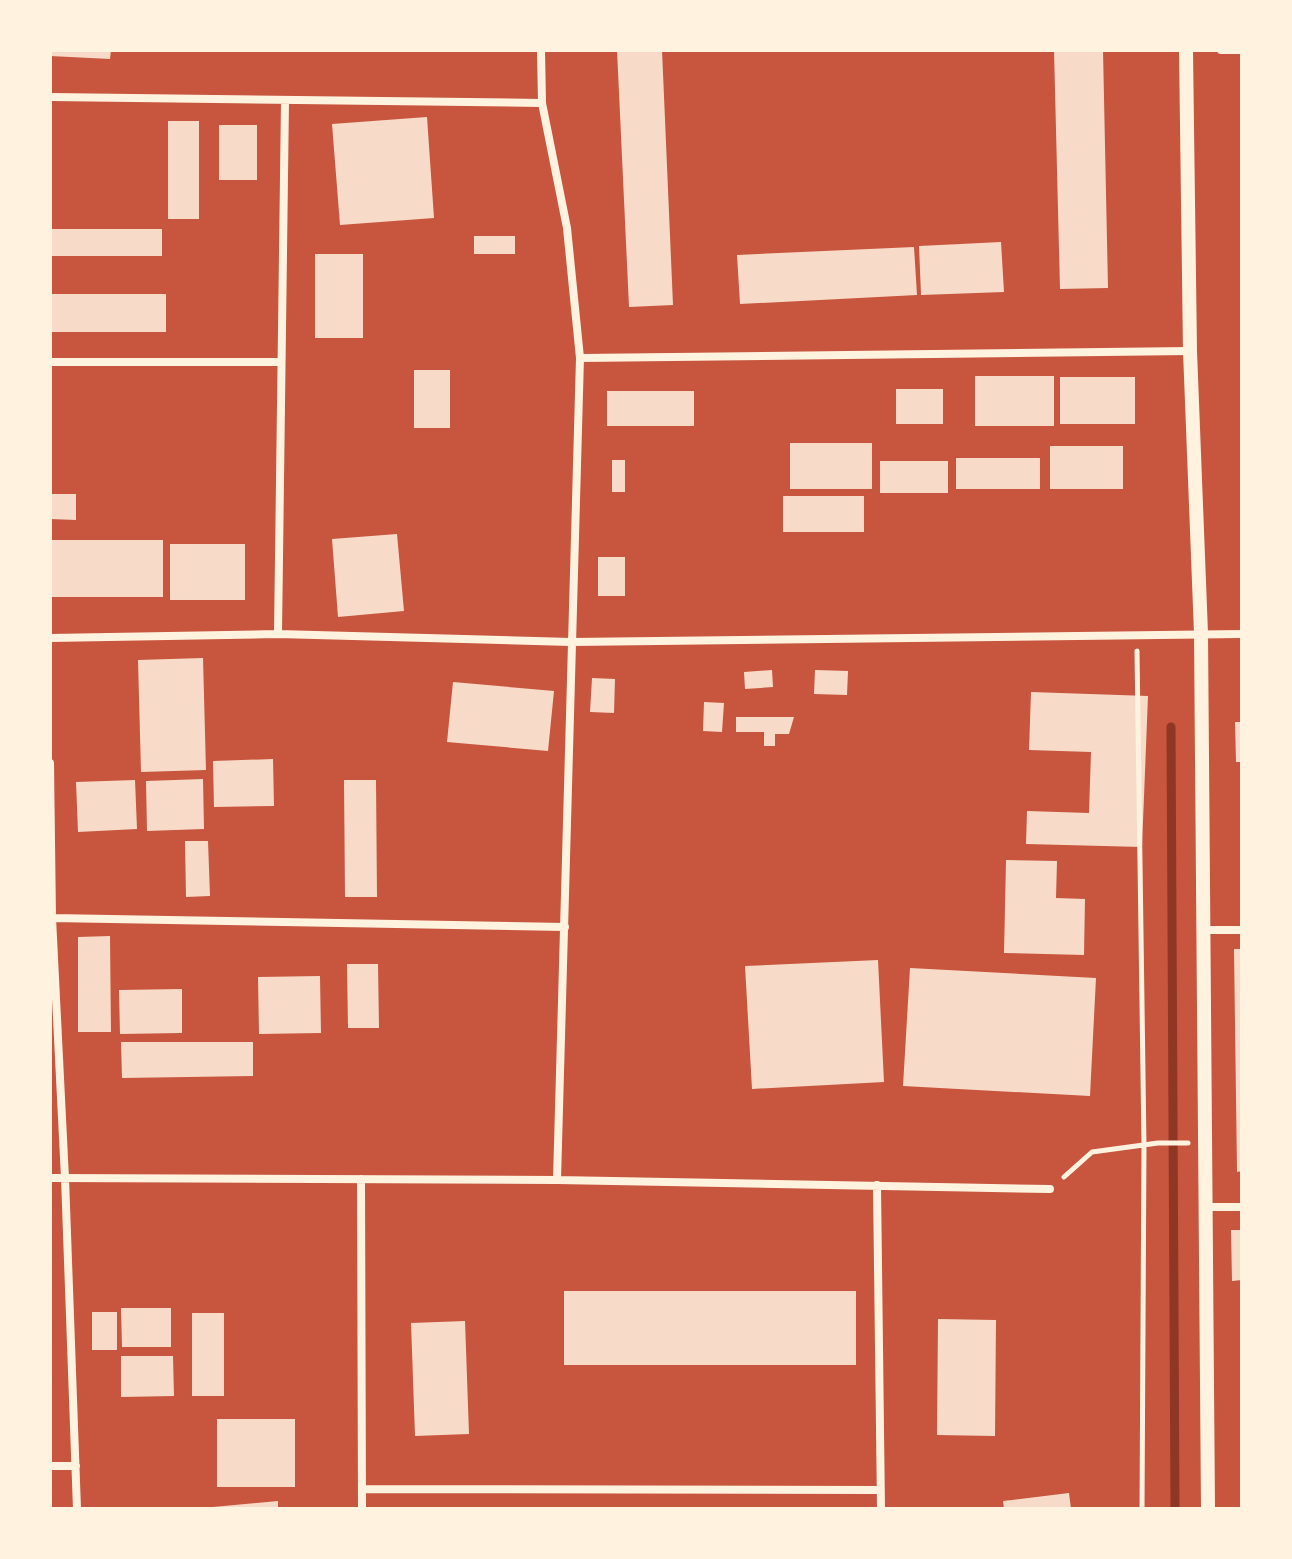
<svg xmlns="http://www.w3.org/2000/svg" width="1292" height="1559" font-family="Raleway,sans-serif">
	<rect width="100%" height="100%" fill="#c8553d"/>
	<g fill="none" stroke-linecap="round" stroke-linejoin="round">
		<path stroke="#8f3625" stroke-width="9" d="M1171,727L1175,1509"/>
	</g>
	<path fill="#f7dbc8" d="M50,50H111L110,59L50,56Z
		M617,50H662L673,305L629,307Z
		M1054,50H1103L1108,288L1060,289Z
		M427,117L434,218L340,225L332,124Z
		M168,121H199V219H168Z
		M219,125H257V180H219Z
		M50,229H162V256H50Z
		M474,236H515V254H474Z
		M1001,242L1004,292L921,295L919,246Z
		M914,247L917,295L740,304L737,255Z
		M315,254H363V338H315Z
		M50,294H166V332H50Z
		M414,370H450V428H414Z
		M975,376H1054V426H975Z
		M1060,377H1135V424H1060Z
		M896,389H943V424H896Z
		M607,391H694V426H607Z
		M790,443H872V489H790Z
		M1050,446H1123V489H1050Z
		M956,458H1040V489H956Z
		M612,460H625V492H612Z
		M880,461H948V493H880Z
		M50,494H76V520L50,519Z
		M783,496H864V532H783Z
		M397,534L404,611L338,617L332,539Z
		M50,540H163V597H50Z
		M170,544H245V600H170Z
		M598,557H625V596H598Z
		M203,658L206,770L141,772L138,660Z
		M772,670L773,687L745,689L744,672Z
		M815,670L848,671L847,695L814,694Z
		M592,678L615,679L614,713L590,712Z
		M453,682L554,691L548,751L447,742Z
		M1031,692L1148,696L1142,847L1026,844L1027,811L1089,813L1091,752L1029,750Z
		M704,702L724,703L722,732L703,731Z
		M736,717H794L789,734H775V746H764V732H736Z
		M1235,722H1242V762H1236Z
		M273,759L274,806L214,807L213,761Z
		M203,779L204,829L147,831L146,781Z
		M135,780L137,829L78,832L76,782Z
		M344,780H376L377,897H345Z
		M185,841H208L210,896L186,897Z
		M1006,860L1057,861L1056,898L1085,899L1084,955L1004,953Z
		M110,936L111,1032H78V937Z
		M1234,949H1242V1171L1237,1172Z
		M878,960L884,1082L752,1089L745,966Z
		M347,964H378L379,1028H348Z
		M910,968L1096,978L1090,1096L903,1086Z
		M320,976L321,1033L259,1034L258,977Z
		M182,989V1033L120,1034L119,990Z
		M121,1042H253V1076L122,1078Z
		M1231,1230H1242V1280L1232,1281Z
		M564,1291H856V1365H564Z
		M121,1308H171V1347H122Z
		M92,1312H117V1350H92Z
		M192,1313H224V1396H192Z
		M938,1319L996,1320L995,1436L937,1435Z
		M465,1321L469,1434L415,1436L411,1323Z
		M121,1356H173L174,1396L121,1397Z
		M217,1419H295V1487H217Z
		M1069,1493L1071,1509H1004L1003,1501Z
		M278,1501V1509H214L213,1507Z"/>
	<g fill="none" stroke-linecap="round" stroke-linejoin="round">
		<path stroke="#fff3e0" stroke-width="5" d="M1137,651L1144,1145L1142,1509
			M1064,1177L1092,1152L1158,1143H1188"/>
		<path stroke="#fff3e0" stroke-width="8" d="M541,50L542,103L567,228L580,358L557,1180
			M1221,50H1242
			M50,97L542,103
			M580,358L1190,351
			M50,362H281
			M278,634L285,101
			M50,638L278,634L571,642L1242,634
			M50,763L52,918L65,1178L77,1509
			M52,918L565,927
			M1203,930H1242
			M50,1178L557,1180L1050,1189
			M361,1179L362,1509
			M877,1185L881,1509
			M1206,1207H1242
			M50,1466H76
			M362,1489L880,1490"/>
		<path stroke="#fff3e0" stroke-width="14" d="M1186,50L1190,351L1201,633L1208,1509"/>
	</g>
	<rect width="1292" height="1559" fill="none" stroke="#fff3e0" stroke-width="104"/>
</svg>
